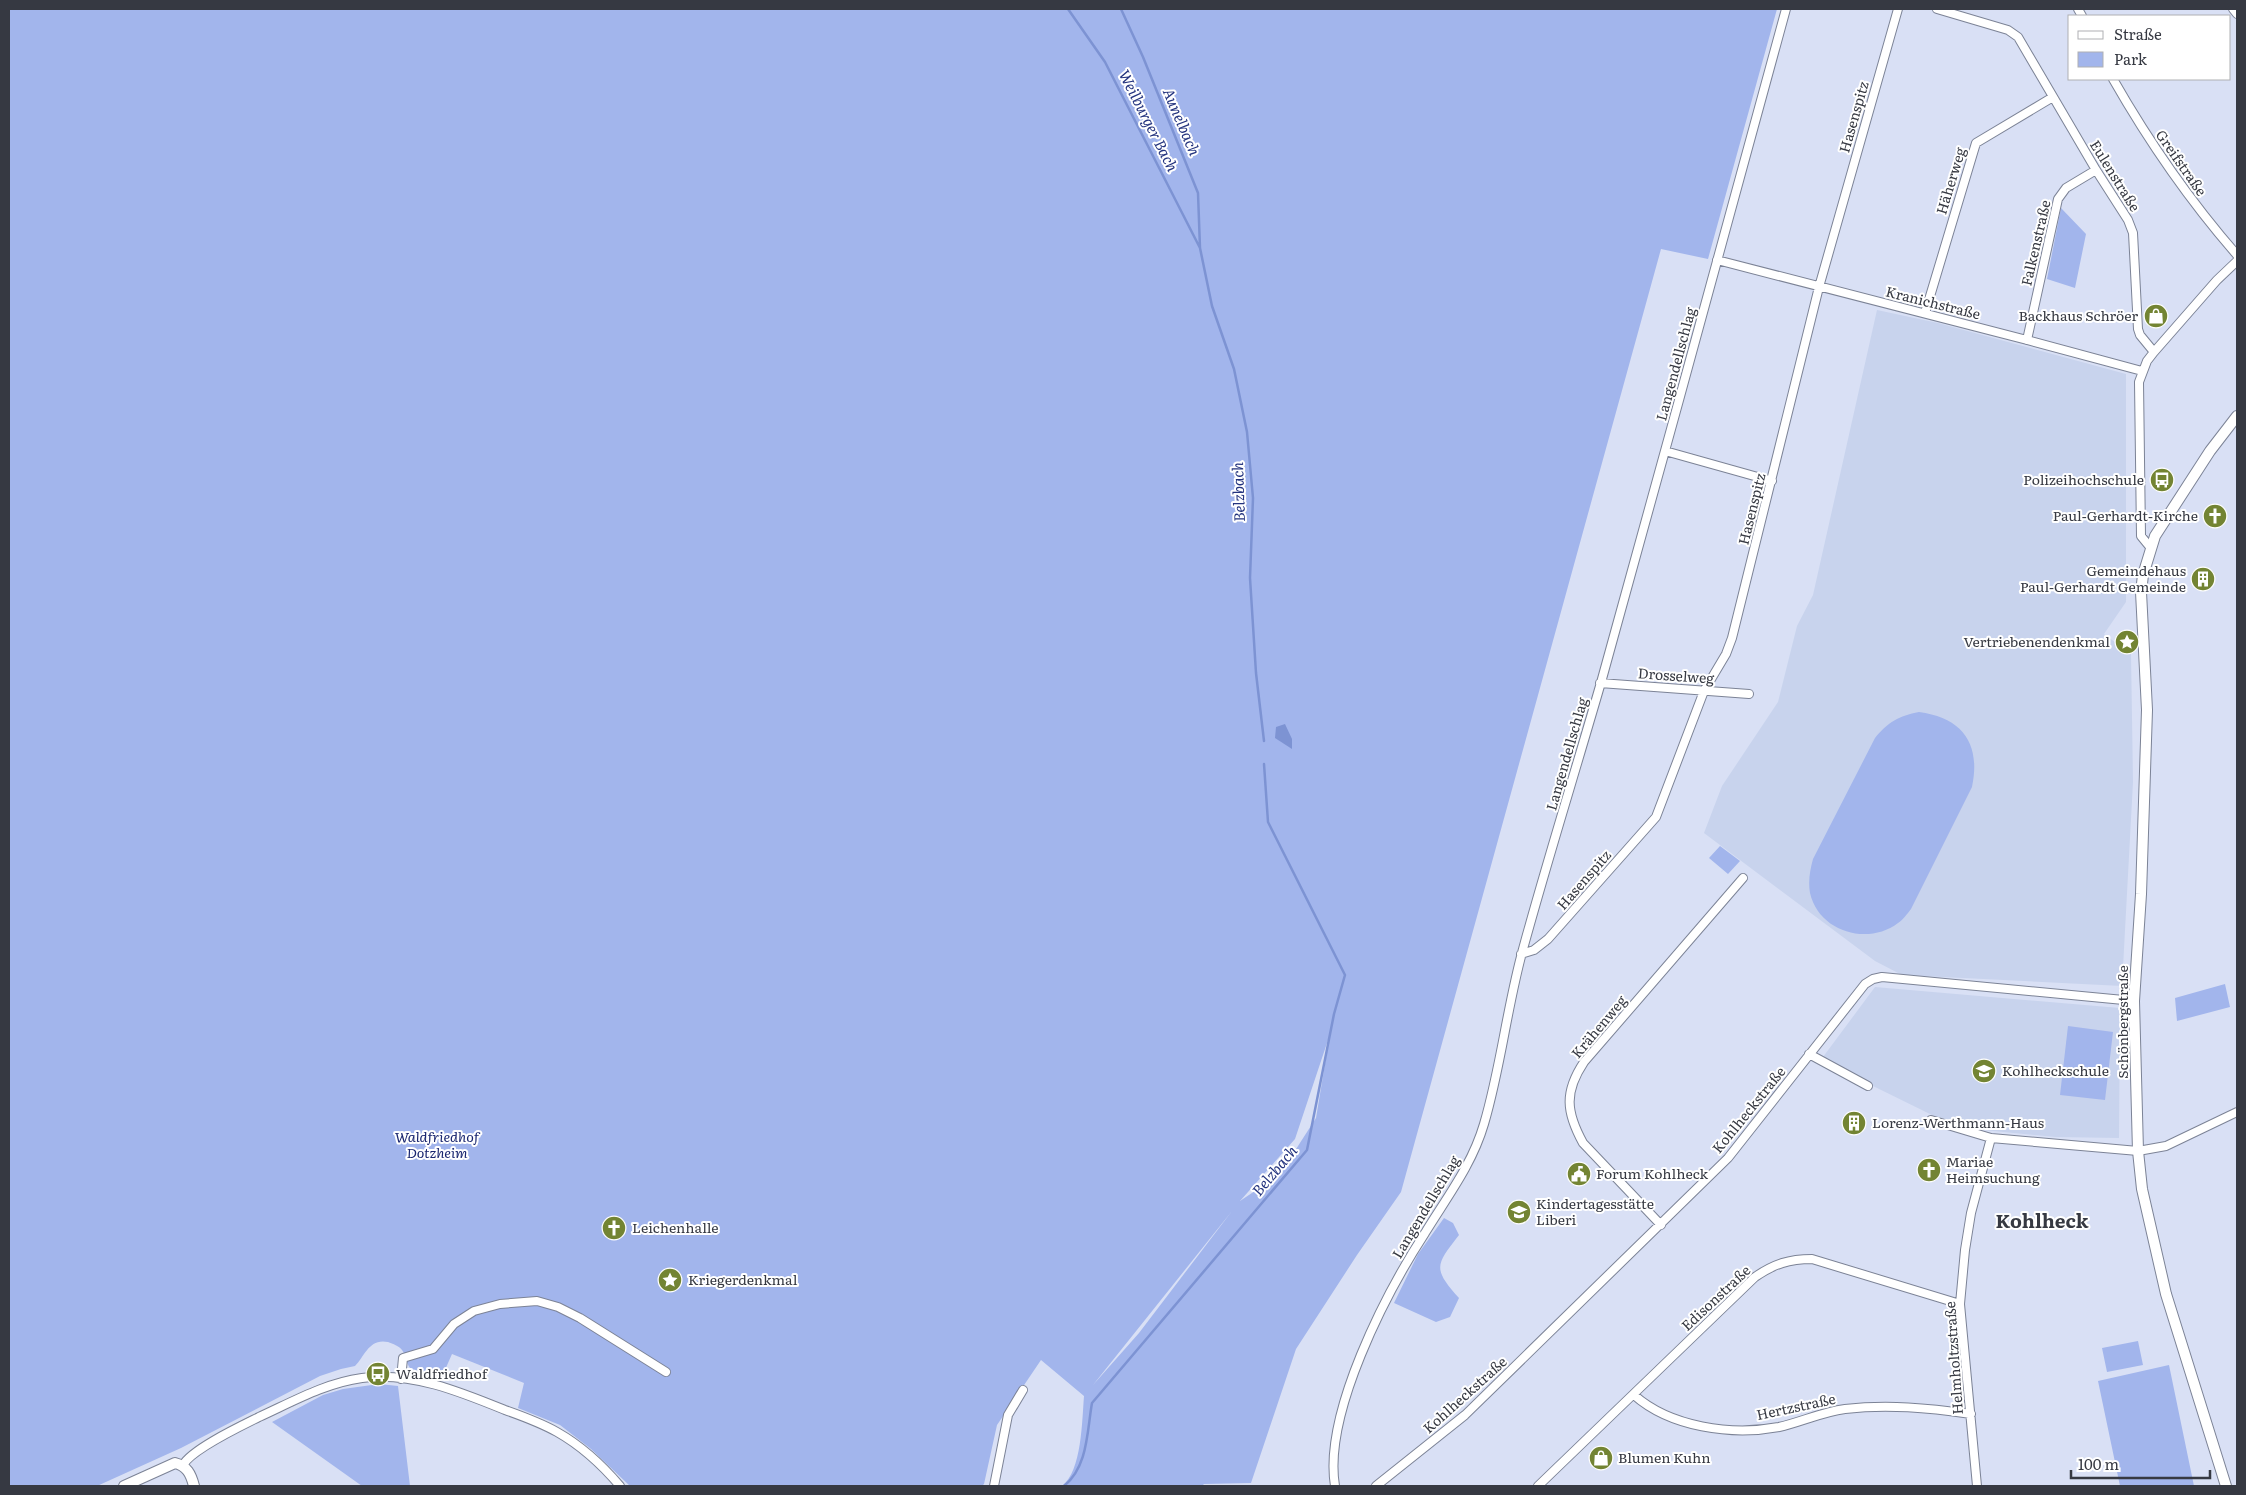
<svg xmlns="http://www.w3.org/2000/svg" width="2246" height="1495" font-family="Literata,serif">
	<rect width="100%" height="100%" fill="#d9e0f5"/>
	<path fill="#c8d3ed" d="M1877,310L1938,323L2126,374V602L2104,634L2131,654L2133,782L2122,986L1902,975L1875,961L1704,833L1722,786L1778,702L1797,626L1813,595Z
		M1875,987L2120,1008L2119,1138L2055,1137L1983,1130L1932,1115L1873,1086L1823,1057Z"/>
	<path fill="#a2b5ec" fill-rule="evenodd" d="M9,9H1777L1708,259L1661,249L1401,1192L1357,1255L1296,1349L1251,1483L1204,1484L1202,1486H1062C1082,1471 1082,1420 1084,1396L1041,1360L997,1425L984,1484L982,1486H630L591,1449L560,1425L518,1408L524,1383L452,1354L441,1379L410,1368C406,1363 406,1355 402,1350C399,1346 393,1344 388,1342C369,1338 365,1356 355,1366L341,1369L320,1376L181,1448L97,1486H9ZM1330,1034L1316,1118L1280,1174L1240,1201L1295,1139ZM1232,1211L1139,1333L1093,1385Z
		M2061,208L2086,234L2075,288L2047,279Z
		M1919,712C1963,718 1981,744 1972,787L1911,909C1907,914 1903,920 1898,923C1868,946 1819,932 1810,893C1808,881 1810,870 1813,859L1875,738C1888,722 1899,716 1919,712Z
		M1720,846L1740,861L1728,874L1709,858Z
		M2225,984L2230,1007L2177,1021L2175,998Z
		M2068,1026L2113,1032L2105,1100L2060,1095Z
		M1444,1218L1453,1223L1459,1235C1436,1265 1432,1268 1459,1298L1450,1317L1436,1322L1394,1303L1418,1254Z
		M2138,1341L2143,1365L2107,1372L2102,1348Z
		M2169,1365L2194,1486H2120L2098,1381Z
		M379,1384L398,1386L410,1486H362L272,1422L323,1395L343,1389Z"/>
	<path fill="#7d93d3" d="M1285,724L1292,739V749L1275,738L1276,727Z"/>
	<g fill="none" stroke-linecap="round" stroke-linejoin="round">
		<path stroke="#7d93d3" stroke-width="2.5" d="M1068,9L1105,62L1200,248
			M1121,9L1143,57L1198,193L1200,248L1212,306L1234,369L1247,432L1253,498L1250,578L1256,673L1264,741
			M1064,1486C1088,1467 1087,1431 1092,1403L1307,1150L1334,1014L1345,975L1268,822L1264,764"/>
		<g stroke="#7c8396" stroke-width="10">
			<path id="minor" d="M1937,9L2008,30L2018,37L2096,170L2128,220L2133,233L2138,329L2140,335L2154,352
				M2078,9L2082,16
				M2233,9L2237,14
				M2113,79C2149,142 2189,200 2237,255
				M1717,260L2027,340L2142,371
				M1925,313L1976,143L2053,97
				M2027,340L2058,199L2066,188L2096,170
				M1665,451L1772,481
				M2150,547L2141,536L2139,382L2147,361L2154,352L2217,280L2237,261
				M1600,683L1749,694
				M1521,954L1534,950L1548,939L1656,817L1704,691L1726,654L1732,638L1819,287L1898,9
				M1809,1054L1868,1086
				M1931,1120L1991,1138
				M1661,1225L1583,1143C1566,1112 1564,1092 1584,1062L1743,878
				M401,1379L403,1358L433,1349L454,1324L474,1311L500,1304L537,1301L558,1307L580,1318L666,1372
				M1634,1395C1670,1427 1731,1436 1779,1427C1801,1422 1822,1412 1845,1409C1888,1404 1928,1408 1971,1414
				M183,1465C192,1449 241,1426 259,1417C292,1402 325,1383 362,1378C410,1371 461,1392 505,1410C522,1416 541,1423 557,1432C580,1445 603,1466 620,1486
				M994,1486L1008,1415L1023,1390
				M1335,1486C1323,1414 1386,1293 1425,1233C1447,1197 1472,1165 1484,1124C1501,1067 1507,1006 1523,949C1548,858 1576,769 1602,679C1664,456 1725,232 1786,9
				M1376,1486L1465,1415L1728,1158L1865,984L1873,979L1882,977L2134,1001
				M1538,1486L1755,1277C1774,1264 1789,1259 1812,1259L1960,1304
				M1977,1486L1960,1304L1965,1250L1971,1213L1991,1138L2138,1151L2166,1146L2237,1112"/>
		</g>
		<g stroke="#7c8396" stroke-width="12">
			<path id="tertiary" d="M124,1486L175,1463C187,1466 191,1474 194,1486
				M2226,1486L2166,1294L2142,1189L2138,1151L2134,1001L2141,894L2147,710L2141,592L2143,575L2155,536L2210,451L2237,416"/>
		</g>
		<use href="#minor" stroke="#fff" stroke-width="8"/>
		<use href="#tertiary" stroke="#fff" stroke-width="10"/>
	</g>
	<defs>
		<g id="shop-disc" transform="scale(1.25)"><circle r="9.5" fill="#738433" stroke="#fff"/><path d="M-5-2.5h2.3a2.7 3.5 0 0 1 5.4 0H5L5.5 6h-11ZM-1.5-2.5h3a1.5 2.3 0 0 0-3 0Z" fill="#fff"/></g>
		<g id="bus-disc" transform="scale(1.25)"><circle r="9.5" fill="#738433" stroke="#fff"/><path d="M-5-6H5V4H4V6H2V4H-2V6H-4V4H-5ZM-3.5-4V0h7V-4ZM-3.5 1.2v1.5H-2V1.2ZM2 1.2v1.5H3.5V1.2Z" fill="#fff"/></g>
		<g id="church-disc" transform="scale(1.25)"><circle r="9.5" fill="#738433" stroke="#fff"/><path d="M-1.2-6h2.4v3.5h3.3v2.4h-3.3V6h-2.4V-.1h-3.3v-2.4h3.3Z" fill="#fff"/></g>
		<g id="building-disc" transform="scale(1.25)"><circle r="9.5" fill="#738433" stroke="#fff"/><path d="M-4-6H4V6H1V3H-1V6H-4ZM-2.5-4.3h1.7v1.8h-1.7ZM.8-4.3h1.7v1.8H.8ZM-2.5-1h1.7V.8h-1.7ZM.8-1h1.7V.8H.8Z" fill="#fff"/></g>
		<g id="sight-disc" transform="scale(1.25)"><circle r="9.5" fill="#738433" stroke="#fff"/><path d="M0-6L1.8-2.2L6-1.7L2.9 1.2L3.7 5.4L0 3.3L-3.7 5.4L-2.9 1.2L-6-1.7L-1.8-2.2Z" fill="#fff"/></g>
		<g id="school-disc" transform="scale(1.25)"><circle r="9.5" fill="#738433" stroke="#fff"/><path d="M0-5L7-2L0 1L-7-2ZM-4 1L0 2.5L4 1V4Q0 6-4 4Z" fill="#fff"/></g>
		<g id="civic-disc" transform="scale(1.25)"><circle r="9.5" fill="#738433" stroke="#fff"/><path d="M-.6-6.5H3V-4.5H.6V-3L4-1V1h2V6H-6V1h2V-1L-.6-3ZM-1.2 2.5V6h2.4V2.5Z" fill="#fff"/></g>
	</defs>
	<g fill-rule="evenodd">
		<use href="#shop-disc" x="2156" y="316"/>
		<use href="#bus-disc" x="2162" y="480"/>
		<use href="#church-disc" x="2215" y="516"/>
		<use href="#building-disc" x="2203" y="579"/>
		<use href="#sight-disc" x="2127" y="642"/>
		<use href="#school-disc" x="1984" y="1071"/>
		<use href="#building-disc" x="1854" y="1123"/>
		<use href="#church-disc" x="1929" y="1170"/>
		<use href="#civic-disc" x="1579" y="1174"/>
		<use href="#school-disc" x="1519" y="1212"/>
		<use href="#church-disc" x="614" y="1228"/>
		<use href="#sight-disc" x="670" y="1280"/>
		<use href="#bus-disc" x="378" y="1374"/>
		<use href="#shop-disc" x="1601" y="1458"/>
	</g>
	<g text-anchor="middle" stroke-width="4" stroke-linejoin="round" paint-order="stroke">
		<g font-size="14" fill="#363942" stroke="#fff">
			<text transform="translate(1854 117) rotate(-74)" y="5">Hasenspitz</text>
			<text transform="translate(2181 163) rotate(55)" y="5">Greifstraße</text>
			<text transform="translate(2115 176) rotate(58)" y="5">Eulenstraße</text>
			<text transform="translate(1951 181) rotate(-73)" y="5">Häherweg</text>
			<text transform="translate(2036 243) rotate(-77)" y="5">Falkenstraße</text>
			<text transform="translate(1933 303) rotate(14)" y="5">Kranichstraße</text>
			<text transform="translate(1676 364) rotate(-75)" y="5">Langendellschlag</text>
			<text transform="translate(1752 509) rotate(-76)" y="5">Hasenspitz</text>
			<text transform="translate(1676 676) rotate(4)" y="5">Drosselweg</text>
			<text transform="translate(1567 754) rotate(-74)" y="5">Langendellschlag</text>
			<text transform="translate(1584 880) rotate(-49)" y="5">Hasenspitz</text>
			<text transform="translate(2123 1022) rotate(-90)" y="5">Schönbergstraße</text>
			<text transform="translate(1599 1027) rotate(-50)" y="5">Krähenweg</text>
			<text transform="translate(1749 1110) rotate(-51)" y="5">Kohlheckstraße</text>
			<text transform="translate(1426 1207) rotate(-59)" y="5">Langendellschlag</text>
			<text transform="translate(1716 1298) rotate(-43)" y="5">Edisonstraße</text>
			<text transform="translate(1954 1358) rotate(-94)" y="5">Helmholtzstraße</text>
			<text transform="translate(1465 1395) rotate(-42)" y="5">Kohlheckstraße</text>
			<text transform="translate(1796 1407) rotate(-12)" y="5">Hertzstraße</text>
		</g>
		<g font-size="14" fill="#363942" stroke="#fff" text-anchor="start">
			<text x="2138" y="321" text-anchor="end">Backhaus Schröer</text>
			<text x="2144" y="485" text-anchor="end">Polizeihochschule</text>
			<text x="2198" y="521" text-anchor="end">Paul-Gerhardt-Kirche</text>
			<text x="2186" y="576" text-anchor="end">Gemeindehaus<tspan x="2186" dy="16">Paul-Gerhardt Gemeinde</tspan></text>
			<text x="2110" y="647" text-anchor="end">Vertriebenendenkmal</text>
			<text x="2002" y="1076">Kohlheckschule</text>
			<text x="1872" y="1128">Lorenz-Werthmann-Haus</text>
			<text x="1946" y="1167">Mariae<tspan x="1946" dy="16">Heimsuchung</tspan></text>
			<text x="1596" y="1179">Forum Kohlheck</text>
			<text x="1536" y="1209">Kindertagesstätte<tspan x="1536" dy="16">Liberi</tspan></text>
			<text x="632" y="1233">Leichenhalle</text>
			<text x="688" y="1285">Kriegerdenkmal</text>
			<text x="396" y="1379">Waldfriedhof</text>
			<text x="1618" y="1463">Blumen Kuhn</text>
		</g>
		<g font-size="14" font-style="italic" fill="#18256f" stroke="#fff">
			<text x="437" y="1142">Waldfriedhof<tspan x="437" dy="16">Dotzheim</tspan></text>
		</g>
		<g font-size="15" font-style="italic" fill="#23337e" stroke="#fff">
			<text transform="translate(1148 121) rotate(63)" y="5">Weilburger Bach</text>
			<text transform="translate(1181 122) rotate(67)" y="5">Aunelbach</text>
			<text transform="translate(1239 492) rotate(-92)" y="5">Belzbach</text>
			<text transform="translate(1275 1171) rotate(-50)" y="5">Belzbach</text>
		</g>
		<g font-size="19" font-weight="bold" fill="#363942" stroke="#fff">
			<text x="2042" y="1228">Kohlheck</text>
		</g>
	</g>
	<rect width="2246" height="1495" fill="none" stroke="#363942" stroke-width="20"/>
	<rect x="2068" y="15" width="162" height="65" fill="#ffffff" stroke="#afb0b3"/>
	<rect x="2078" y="31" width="25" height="8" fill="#ffffff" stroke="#afb0b3"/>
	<text x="2114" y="40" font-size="15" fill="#363942">Straße</text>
	<rect x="2078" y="52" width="25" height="15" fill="#a2b5ec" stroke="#afb0b3"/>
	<text x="2114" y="65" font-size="15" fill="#363942">Park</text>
	<path d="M2071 1470v8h139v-8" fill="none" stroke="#363942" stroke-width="2.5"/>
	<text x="2078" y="1470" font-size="15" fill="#363942" stroke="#ffffff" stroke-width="4" paint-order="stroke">100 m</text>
</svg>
